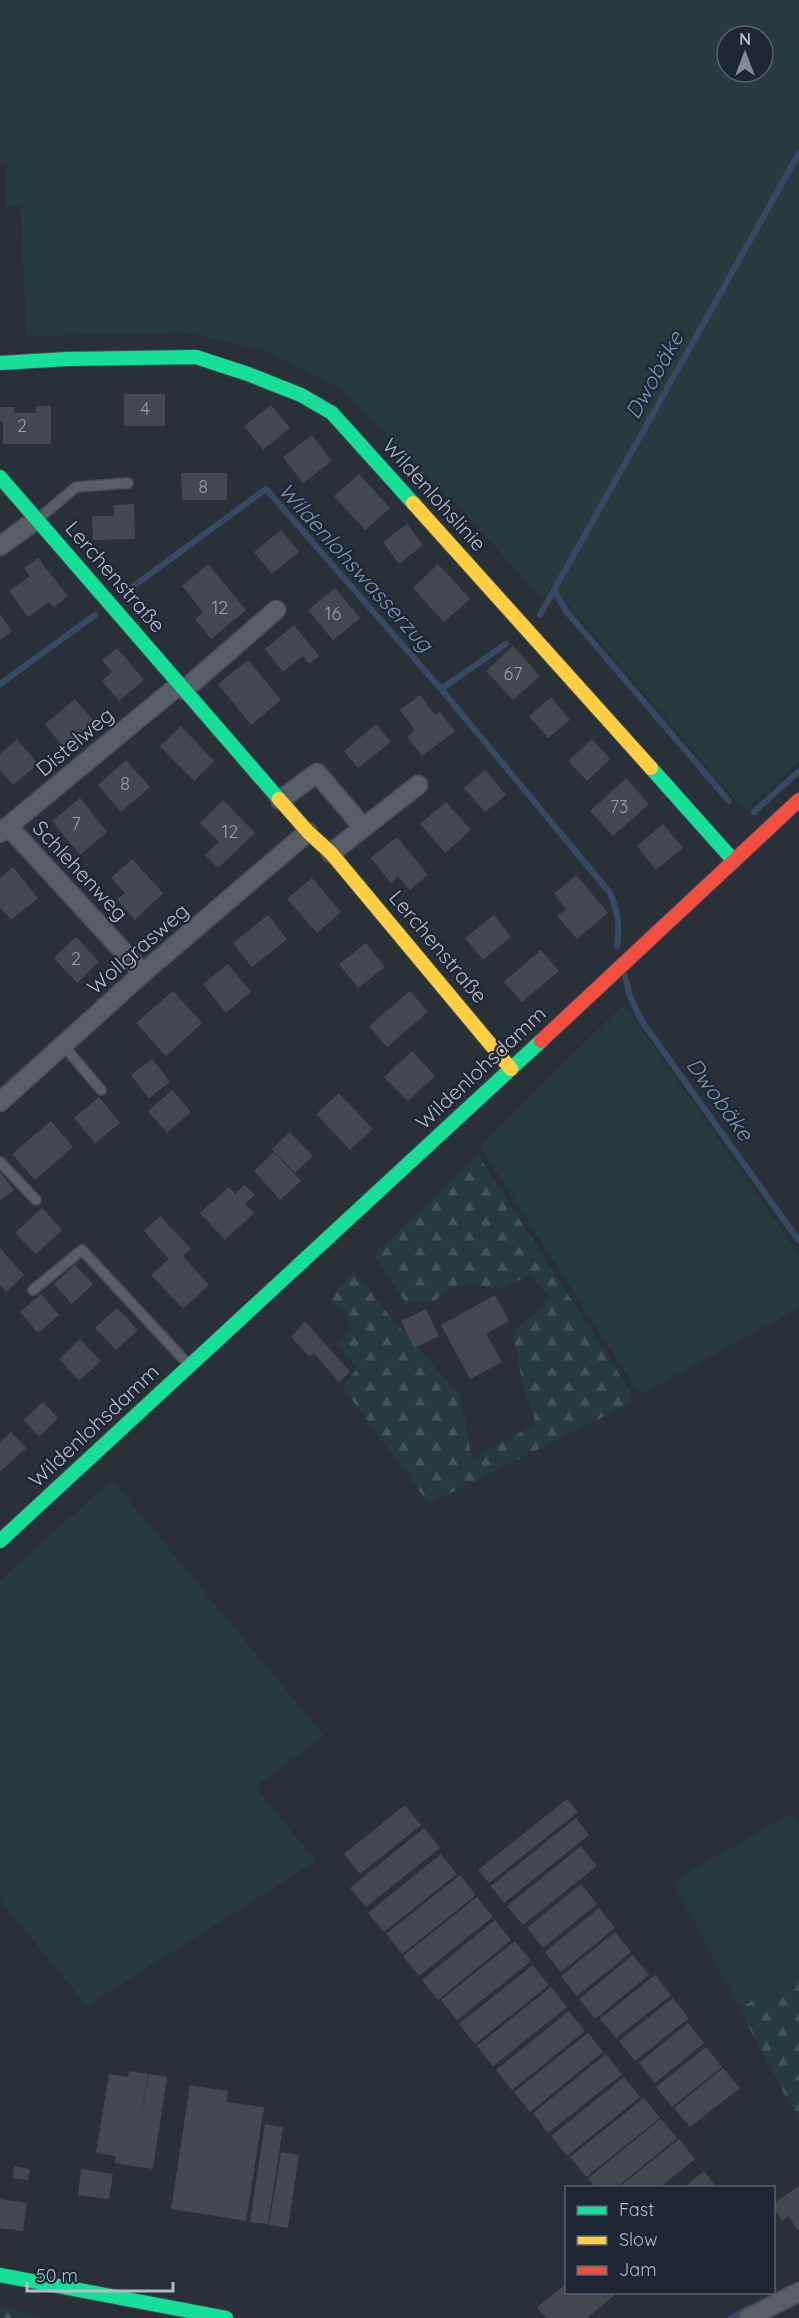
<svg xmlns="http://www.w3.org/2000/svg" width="799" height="2318" font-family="Quicksand,sans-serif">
	<defs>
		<pattern id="forest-firs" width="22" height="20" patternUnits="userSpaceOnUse" patternTransform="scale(1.5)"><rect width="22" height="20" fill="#273a3e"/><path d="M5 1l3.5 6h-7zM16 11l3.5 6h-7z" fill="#445559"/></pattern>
	</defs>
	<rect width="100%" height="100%" fill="#2a3038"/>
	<path fill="#273a3e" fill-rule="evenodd" d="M0,0H799V762L745,811L552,585L543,600L465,513L338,387L260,349L187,333L27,336L20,206L6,207L7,164H0ZM727,36H763V72H727Z
		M624,1004L799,1255V1308L640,1395L480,1146Z
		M112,1480L324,1736L255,1787L316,1861L87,2006L0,1900V1580Z
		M792,1813L799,1823V1976L739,2008L673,1881Z"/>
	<path fill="url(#forest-firs)" d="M478,1155L632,1394L627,1405L429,1504L342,1386L357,1369L337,1344L353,1326L331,1298L354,1271L393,1320L460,1395L472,1459L536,1424L522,1380L512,1331L537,1312L549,1297L530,1274L503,1289L460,1283L432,1302L406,1303L374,1255Z
		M799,1976V2122L739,2008Z
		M0,2305L39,2318H0Z"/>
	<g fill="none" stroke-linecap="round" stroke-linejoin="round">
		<path stroke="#384963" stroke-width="6" d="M554,590L566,611L729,801
			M124,593L266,489L441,689
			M540,615L799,153
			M506,644L441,689L610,893C618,912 620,926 617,946
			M0,684L95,615
			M754,812L799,771
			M624,973L630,996L641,1020L799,1241
			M731,2318L749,2308"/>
	</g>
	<path fill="#444950" d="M124,394H165V426H124Z
		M271,405L290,428L263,450L244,426Z
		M36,406H51V444H3V421H0V407H14V413H36Z
		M312,435L332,461L303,483L283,457Z
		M181,473H227V500H182Z
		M359,474L390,508L365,530L334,496Z
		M134,504L135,539L93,540L92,516H114V505Z
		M407,524L423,545L399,564L383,542Z
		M281,530L299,552L272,574L254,552Z
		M38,558L68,596L54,607L49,602L28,617L9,591L30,576L24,568Z
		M208,564L246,610L211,639L195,619L203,612L182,586Z
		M438,564L470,599L444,622L413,588Z
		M335,588L360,618L333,640L308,610Z
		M0,614L12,631L0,640Z
		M294,625L319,656L309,664L303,656L283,672L265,649Z
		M513,646L540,676L513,700L486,671Z
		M117,648L144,680L119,701L102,681L112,672L102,660Z
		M248,660L281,700L251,725L218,684Z
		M420,695L435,715L440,712L455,731L422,756L407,737L415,730L400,710Z
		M551,697L570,720L548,738L529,716Z
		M75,699L94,721L63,747L45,724Z
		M376,724L391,742L358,768L344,751Z
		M181,726L214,761L194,781L160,746Z
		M17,739L38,764L13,785L0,770V754Z
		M592,739L610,759L587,781L568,761Z
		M126,760L150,787L121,812L98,785Z
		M485,770L506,795L485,812L464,788Z
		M626,778L649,804L613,836L590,811Z
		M80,798L107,832L80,855L52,821Z
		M223,800L255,833L218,868L205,855L219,842L200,823Z
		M446,802L471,830L445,853L420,824Z
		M663,824L683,848L656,870L637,846Z
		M397,837L428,875L410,890L398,876L391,883L371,858Z
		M132,859L163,893L135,920L117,900L125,893L111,878Z
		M13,867L38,898L11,920L0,907V878Z
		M576,875L608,913L577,939L557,916L566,909L554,894Z
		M312,878L341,912L317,933L287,899Z
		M268,915L287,939L252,967L233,943Z
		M494,915L511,937L483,960L465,938Z
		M76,937L99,962L77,983L54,958Z
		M366,943L385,967L358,988L339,964Z
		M541,950L559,971L522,1002L504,982Z
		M228,964L251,992L226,1013L203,984Z
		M173,991L202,1023L166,1056L136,1023Z
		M410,991L428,1012L387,1047L369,1026Z
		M412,1051L435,1076L408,1101L384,1077Z
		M152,1059L170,1082L149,1098L131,1075Z
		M172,1090L191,1112L167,1133L148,1111Z
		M339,1093L373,1129L350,1150L316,1114Z
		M99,1097L120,1123L95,1143L74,1118Z
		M51,1121L73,1147L35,1180L12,1154Z
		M290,1132L313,1156L295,1173L272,1149Z
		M274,1152L301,1181L280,1200L254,1171Z
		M0,1172L14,1190L0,1201Z
		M245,1185L255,1195L245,1204L254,1213L225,1240L200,1213L229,1187L235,1194Z
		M42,1208L62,1230L36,1254L15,1233Z
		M160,1216L191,1249L183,1256L209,1285L183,1309L151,1275L169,1259L144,1231Z
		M0,1248L24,1275L6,1292L0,1285Z
		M75,1265L93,1284L72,1304L54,1284Z
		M41,1294L59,1315L38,1333L20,1312Z
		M495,1295L509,1321L486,1334L502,1362L470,1379L441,1325Z
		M117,1308L138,1330L116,1350L95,1328Z
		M426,1309L439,1336L414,1348L401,1321Z
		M305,1321L350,1372L339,1382L314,1353L310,1357L291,1337Z
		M80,1339L101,1361L79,1381L59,1359Z
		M43,1402L58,1418L39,1437L24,1420Z
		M11,1432L26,1448L0,1472V1442Z
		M567,1799L578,1812L489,1883L478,1870Z
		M405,1805L421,1825L360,1874L344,1854Z
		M576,1818L589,1835L504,1903L491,1886Z
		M424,1828L440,1848L366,1907L350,1888Z
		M581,1846L597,1866L523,1925L507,1906Z
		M441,1854L457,1874L384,1932L368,1913Z
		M460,1875L476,1895L402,1954L386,1934Z
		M581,1884L597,1904L543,1948L527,1928Z
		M477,1897L493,1917L419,1976L403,1956Z
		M599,1908L615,1928L561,1972L545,1952Z
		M495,1920L511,1940L438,2000L422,1980Z
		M615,1932L631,1952L577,1996L561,1976Z
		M515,1941L531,1961L457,2020L441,2000Z
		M633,1955L649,1975L595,2019L579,1999Z
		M533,1965L549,1985L475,2044L459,2024Z
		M655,1975L671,1995L616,2038L600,2019Z
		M551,1987L567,2007L493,2066L477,2046Z
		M673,1998L689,2018L635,2061L619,2041Z
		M569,2011L585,2031L512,2090L496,2070Z
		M688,2023L704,2043L655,2083L639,2063Z
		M588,2033L603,2052L530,2112L514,2092Z
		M706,2047L722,2067L672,2107L656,2087Z
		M606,2054L622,2074L548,2133L533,2113Z
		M723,2068L740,2088L690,2127L674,2108Z
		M129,2071L148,2074L141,2117L149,2074L167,2077L153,2169L115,2163L116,2156L96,2153L109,2074L128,2077Z
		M624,2077L640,2097L567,2156L551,2136Z
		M190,2085L228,2091L226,2102L264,2107L246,2221L171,2209Z
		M644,2098L660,2118L586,2177L570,2157Z
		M661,2119L677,2138L616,2188H595L588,2178Z
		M265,2124L283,2127L268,2224L250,2222Z
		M679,2139L695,2159L659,2188H618Z
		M281,2152L299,2155L288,2228L269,2225Z
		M14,2166L30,2169L28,2180L13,2178Z
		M81,2169L113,2174L109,2199L78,2195Z
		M704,2171L717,2188H683Z
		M799,2186V2232L788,2216L782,2221L774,2209V2203Z
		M0,2199L27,2203L23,2231L0,2228Z
		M566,2284V2292H618L587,2318H546L537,2307Z"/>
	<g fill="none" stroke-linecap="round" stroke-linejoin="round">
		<g stroke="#484c53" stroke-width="12">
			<path id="lane" d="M38,519L76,487L128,483
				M63,1045L101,1090
				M0,1162L36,1200
				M33,1290L82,1250L188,1364"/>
		</g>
		<g stroke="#484c53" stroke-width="21">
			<path id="street" d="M0,546L36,520
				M184,690L276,610
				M280,800L317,773L363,827
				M8,826L143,973
				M0,833L179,685
				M331,853L418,785
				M0,1102L143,973L308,832
				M748,2318L799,2292"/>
		</g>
		<g stroke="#484c53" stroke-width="16">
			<path id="fast" d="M0,363L68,359L196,357L248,374L301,395L332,413L413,503
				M0,477L279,799
				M651,768L734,861
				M0,1541L541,1041
				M0,2275L226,2318"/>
		</g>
		<g stroke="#484c53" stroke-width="16">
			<path id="slow" d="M413,503L651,768
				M279,799L308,832L331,853L511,1069"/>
		</g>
		<g stroke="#484c53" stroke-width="16">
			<path id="jam" d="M541,1041L799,800"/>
		</g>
		<use href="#lane" stroke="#5a5e66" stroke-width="9"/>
		<use href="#street" stroke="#5a5e66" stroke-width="18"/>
		<use href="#fast" stroke="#16e098" stroke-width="14"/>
		<use href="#slow" stroke="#ffcf43" stroke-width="14"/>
		<use href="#jam" stroke="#f24e42" stroke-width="14"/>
	</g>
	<g text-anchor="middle" stroke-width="4.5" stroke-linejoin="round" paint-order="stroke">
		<g font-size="18" fill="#989fab">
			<text x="145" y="415">4</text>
			<text x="22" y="432">2</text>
			<text x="203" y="493">8</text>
			<text x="220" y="614">12</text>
			<text x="333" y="620">16</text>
			<text x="513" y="680">67</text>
			<text x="125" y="790">8</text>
			<text x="619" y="813">73</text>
			<text x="76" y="830">7</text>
			<text x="230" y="838">12</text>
			<text x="76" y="965">2</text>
		</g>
		<g font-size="21" fill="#b4bcc9" stroke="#1d2633">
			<text transform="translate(434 495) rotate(48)" y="7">Wildenlohslinie</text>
			<text transform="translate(115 577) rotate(49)" y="7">Lerchenstraße</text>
			<text transform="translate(75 742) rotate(-40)" y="7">Distelweg</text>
			<text transform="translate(80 871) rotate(47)" y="7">Schlehenweg</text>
			<text transform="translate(438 947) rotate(50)" y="7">Lerchenstraße</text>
			<text transform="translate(138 949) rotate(-41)" y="7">Wollgrasweg</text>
			<text transform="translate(481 1068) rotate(-43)" y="7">Wildenlohsdamm</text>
			<text transform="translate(94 1426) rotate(-43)" y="7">Wildenlohsdamm</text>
		</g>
		<g font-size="22" font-style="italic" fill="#7c92b1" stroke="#1d2633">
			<text transform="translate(654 375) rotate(-61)" y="8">Dwobäke</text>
			<text transform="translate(356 567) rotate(48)" y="8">Wildenlohswasserzug</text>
			<text transform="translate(720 1099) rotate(54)" y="8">Dwobäke</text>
		</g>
	</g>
	<rect x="565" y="2186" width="210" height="108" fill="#1d2633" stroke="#59626f" stroke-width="1.5"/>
	<rect x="577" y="2206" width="30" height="9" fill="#16e098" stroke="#59626f" stroke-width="1.5"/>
	<text x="619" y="2216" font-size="18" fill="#b4bcc9">Fast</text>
	<rect x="577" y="2236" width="30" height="9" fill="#ffcf43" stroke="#59626f" stroke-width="1.5"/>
	<text x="619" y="2246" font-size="18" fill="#b4bcc9">Slow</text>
	<rect x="577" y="2266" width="30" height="9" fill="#f24e42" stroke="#59626f" stroke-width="1.5"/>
	<text x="619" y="2276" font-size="18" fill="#b4bcc9">Jam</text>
	<g transform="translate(745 54)"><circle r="28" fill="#1d2633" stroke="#59626f" stroke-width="1.5"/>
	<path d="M0-4.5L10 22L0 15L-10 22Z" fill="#848b96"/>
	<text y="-9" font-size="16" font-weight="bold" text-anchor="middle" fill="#b4bcc9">N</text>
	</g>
	<path d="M27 2282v9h146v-9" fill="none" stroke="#b4bcc9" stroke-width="3"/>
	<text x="36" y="2282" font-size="18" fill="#b4bcc9" stroke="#1d2633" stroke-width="4.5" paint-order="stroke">50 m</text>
</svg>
